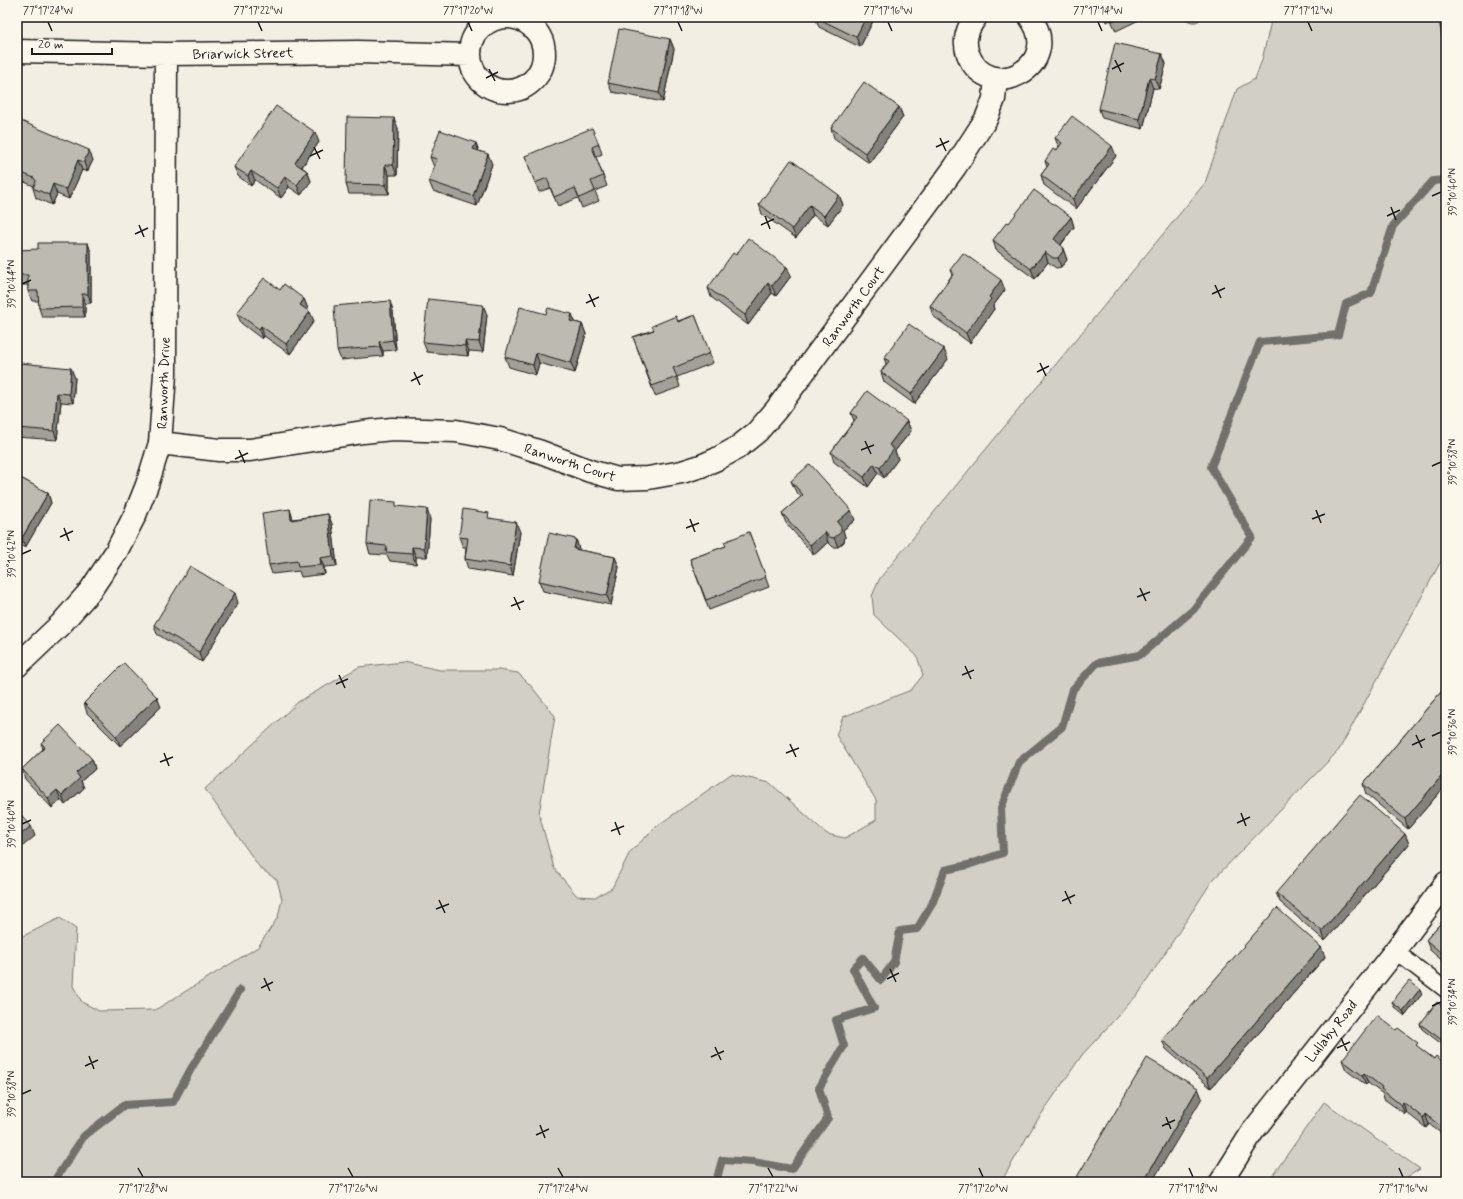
<svg xmlns="http://www.w3.org/2000/svg" width="1463" height="1199" font-family="Mynerve,sans-serif">
	<rect width="100%" height="100%" fill="#f2eee4"/>
	<filter id="ink" filterUnits="userSpaceOnUse"><feTurbulence type="fractalNoise" baseFrequency=".025" numOctaves="2"/><feDisplacementMap in="SourceGraphic" scale="8" xChannelSelector="R" yChannelSelector="G"/><feConvolveMatrix kernelMatrix="1 2 1 2 8 2 1 2 1" color-interpolation-filters="sRGB"/></filter>
	<g filter="url(#ink)">
		<path fill="#d2cfc6" stroke="#777671" d="M1272,17H1446V557L1440,563L1339,750L1212,881L1139,993L1082,1055L1034,1125L1001,1182H17V942L19,938L60,918L76,929L73,986L82,1002L99,1011L155,1010L258,947L278,917L282,899L277,880L260,868L205,789L298,702L359,667L403,662L440,670H499L518,673L531,686L555,716L539,814L554,868L577,896L595,897L612,888L630,852L657,826L731,774L770,783L827,834L845,838L876,820V800L836,735L843,717L911,690L923,675L917,656L874,615L872,596L880,578L1205,183L1237,89L1255,79L1262,60Z
			M1324,1102L1420,1169L1399,1182H1268Z"/>
		<path fill="#a9a6a0" stroke="#716f6b" d="M1180,17H1203C1194,27 1189,20 1180,17Z"/>
		<g fill="none" stroke-linecap="round" stroke-linejoin="round">
			<path stroke="#716f6b" stroke-width="8" d="M1441,17L1446,38
				M50,1182L54,1181L84,1136L124,1105L173,1102L192,1067L240,990
				M716,1182L722,1160L753,1162L792,1169L828,1118L819,1088L844,1046L836,1020L874,1008L853,969L863,958L881,980L894,962L900,931L917,929L932,904L945,870L968,865L1003,853L1001,808L1019,762L1062,727L1073,689L1097,663L1140,655L1193,610L1252,537L1211,467L1260,342L1338,335L1346,304L1371,293L1393,226L1433,181L1446,180"/>
			<g stroke="#1c1c1c" stroke-width="18">
				<path id="lane" d="M1395,951L1446,990"/>
			</g>
			<g stroke="#1c1c1c" stroke-width="25">
				<path id="street" d="M976,17C967,28 963,41 968,54C988,106 1066,66 1030,17
					M470 54a37 37 0 1 1 74 0a37 37 0 1 1-74 0Z
					M17,51L166,54L358,52L470,55
					M160,443L219,450H250L363,432L392,429L456,431L500,439L541,452L590,471L618,479L648,478L682,472L701,466L717,459L737,448L757,432L776,410L955,167L986,119L994,99L996,78
					M17,666L61,624L90,591L116,552L135,515L147,485L160,443L165,374L166,54
					M1221,1182L1253,1131L1395,951L1446,883"/>
			</g>
			<use href="#lane" stroke="#fbf7ec" stroke-width="15"/>
			<use href="#street" stroke="#fbf7ec" stroke-width="22"/>
		</g>
		<path fill="#a3a098" stroke="#1c1c1c" d="M815,17H875L860,47L819,27Z
			M1104,17H1145L1116,31L1111,20L1107,22Z
			M670,39L674,49L663,102L612,92L608,83Z
			M1162,54L1166,64L1159,89L1153,88L1143,129L1102,118L1099,109Z
			M899,107L903,117L869,163L834,138L831,128Z
			M398,128L397,175H389V194H349L346,184Z
			M17,131L93,160L87,172L82,170L69,199L57,194L52,205L36,198L33,188L34,186L17,179Z
			M1055,138L1116,156L1076,209L1044,185L1041,175L1047,167L1045,161L1056,151L1059,148Z
			M319,142L302,167L307,171L311,181L301,195L289,187L281,198L255,180L251,186L238,176L234,167Z
			M476,143L479,151L492,164L477,206L433,191L429,181L434,167L430,157Z
			M599,144L602,154L596,157L607,186L595,191L599,201L582,208L578,198L558,206L550,188L539,192L525,156Z
			M839,195L843,205L828,225L813,215L796,238L762,214L759,204Z
			M1071,217L1074,227L1061,245L1062,246L1067,260L1061,267L1056,268L1048,262L1035,279L996,250L993,240L1009,223Z
			M91,252V303L85,304V317H42L39,308V301H32L28,291V285H22L19,275Z
			M736,255L787,267L791,276L776,296L772,293L748,325L711,297L708,288Z
			M950,270L1005,290L993,306L994,309L970,343L933,316L930,306L952,275Z
			M280,290L304,299L308,309L307,310L314,321L290,354L264,336L262,339L241,323L237,313Z
			M483,305L487,315L483,352L469,351L468,356L427,352L423,342Z
			M393,311L396,350L383,351V356L341,360L337,350Z
			M695,315L713,363L677,377L680,387L655,396L633,337Z
			M575,322L582,324L586,334L575,373L539,363L536,375L509,367L505,357Z
			M884,358L948,359L914,404L884,382L881,372L886,364Z
			M75,378L73,403L61,402L57,440L17,437V390Z
			M851,413L907,421L911,431L895,451L898,459L884,478L878,473L868,487L834,462L831,452L854,421Z
			M17,476L48,493L51,503L25,548L17,543Z
			M791,481L855,520L843,530L845,537L844,542L838,547H833L828,542L814,555L786,523L782,513L801,497L795,490Z
			M398,506L430,519L427,557H416V564L390,561L387,555L370,554L367,544Z
			M328,514L332,524L337,566L324,567L325,574L301,577L299,571L272,574L269,565L293,519Z
			M491,518L520,532L513,576L468,569L465,559L466,547H463L459,537Z
			M749,532L769,587L709,610L690,559L726,546Z
			M576,539L579,549V550L615,557L619,567L611,605L543,591L539,581Z
			M238,603L202,662L157,634L154,625Z
			M1446,686V785L1408,829L1366,794L1363,784Z
			M84,703L161,707L120,746L87,713Z
			M41,743L92,759L95,769L81,781L84,788L65,805L61,800L52,808L25,779L22,769L43,749Z
			M1405,834L1409,844L1325,941L1280,902L1276,893Z
			M1446,917V964L1430,950L1426,940Z
			M1321,947L1325,957L1211,1088L1166,1049L1162,1040Z
			M1422,994L1405,1016L1394,1007L1392,1002Z
			M1446,1009V1042L1443,1045L1422,1029L1420,1024Z
			M1419,1048L1434,1059L1446,1064V1137L1429,1124L1426,1128L1406,1112L1405,1114L1384,1099L1383,1094L1368,1083L1366,1085L1346,1070L1342,1060Z"/>
		<path fill="#84827c" stroke="#1c1c1c" d="M866,17H875L860,47L856,37Z
			M670,39L674,49L663,102L659,93Z
			M1162,54L1166,64L1159,89L1155,79Z
			M1149,78L1153,88L1143,129L1139,119Z
			M899,107L903,117L869,163L865,153Z
			M394,118L398,128L397,175L393,165Z
			M315,132L319,142L298,172L295,163Z
			M476,143L479,152L473,149Z
			M1112,146L1116,156L1076,209L1073,199Z
			M89,150L93,160L87,172L84,162Z
			M488,154L492,164L477,206L473,196Z
			M78,160L82,170L69,199L66,189Z
			M385,165L389,175V194L385,185Z
			M251,171L255,180L251,186L248,176Z
			M307,171L311,181L301,195L297,185Z
			M285,177L289,187L281,198L277,188Z
			M53,184L57,194L52,205L49,195Z
			M839,195L843,205L828,225L824,216Z
			M810,205L813,215L796,238L792,229Z
			M1071,217L1074,227L1057,249L1054,239Z
			M88,243L91,252V303L88,294Z
			M1062,246L1067,260L1061,267L1058,258Z
			M1045,252L1048,262L1035,279L1031,269Z
			M787,267L791,276L776,296L772,286Z
			M1001,280L1005,290L993,306L994,309L970,343L966,333L989,297Z
			M768,283L772,293L748,325L745,315Z
			M82,294L85,304V317L82,307Z
			M304,299L308,309L304,315L300,305Z
			M390,301L393,311L396,350L393,340Z
			M483,305L487,315L483,352L479,342Z
			M310,312L314,321L290,354L286,344Z
			M572,314L576,324L570,321Z
			M582,324L586,334L575,373L571,363Z
			M261,326L264,336L262,339L259,329Z
			M465,341L469,351L468,356L465,346Z
			M379,342L383,351V356L380,347Z
			M944,349L948,359L914,404L911,394Z
			M536,353L539,363L536,375L533,365Z
			M71,368L75,378L73,403L69,394Z
			M57,393L61,402L57,440L54,431Z
			M907,421L911,431L895,451L898,459L884,478L880,468L889,445Z
			M874,464L878,473L868,487L864,477Z
			M48,493L51,503L25,548L22,538Z
			M290,509L293,519L295,529L291,520Z
			M427,509L430,519L427,557L424,548Z
			M851,510L855,520L843,530L845,537L844,542L838,547L834,538L837,522Z
			M328,514L332,524L337,566L333,556Z
			M516,522L520,532L513,576L510,566Z
			M825,532L828,542L814,555L810,545Z
			M576,539L579,549L577,559L574,549Z
			M412,547L416,557V564L412,554Z
			M615,557L619,567L611,605L607,596Z
			M320,558L324,567L325,574L321,565Z
			M235,593L238,603L202,662L199,652Z
			M157,697L161,707L120,746L116,736Z
			M92,759L95,769L81,781L84,788L65,805L62,795L76,773Z
			M1446,771V785L1408,829L1405,819Z
			M57,790L61,800L52,808L48,798Z
			M31,826L35,836L17,851V838Z
			M1405,834L1409,844L1325,941L1322,931Z
			M1321,947L1325,957L1211,1088L1207,1078Z
			M1420,989L1422,994L1405,1016L1403,1011Z
			M1446,1034V1042L1443,1045L1442,1040Z
			M1364,1073L1368,1083L1366,1085L1362,1075Z
			M1198,1088L1202,1098L1152,1182H1143Z
			M1403,1102L1406,1112L1405,1114L1401,1105Z
			M1425,1114L1429,1124L1426,1128L1423,1118Z
			M1446,1126V1134L1444,1129Z"/>
		<path fill="#bdbab1" stroke="#1c1c1c" d="M815,17H866L856,37Z
			M1110,17H1121L1112,21Z
			M619,29L670,39L659,93L608,83Z
			M1115,43L1162,54L1155,79L1149,78L1139,119L1099,109Z
			M864,82L899,107L865,153L831,128Z
			M276,106L315,132L295,163L307,171L297,185L285,177L277,188L251,171L248,176L234,167Z
			M1072,116L1112,146L1073,199L1041,175L1049,164L1045,161L1053,149L1056,151L1062,143L1055,138Z
			M347,117L394,118L393,165H385V185L346,184Z
			M21,121L89,150L84,162L78,160L66,189L53,184L49,195L33,188L36,181L34,178L17,171V131Z
			M592,128L599,144L592,147L603,176L591,181L595,191L579,198L575,188L554,197L547,178L535,183L525,156Z
			M440,130L476,143L473,149L488,154L473,196L429,181L437,159L430,157Z
			M791,160L839,195L824,216L810,205L792,229L759,204Z
			M1034,190L1071,217L1054,239L1062,246L1063,251L1058,258H1053L1045,252L1031,269L993,240L1007,222L1009,223Z
			M748,238L787,267L772,286L768,283L745,315L708,288L733,253L736,255Z
			M38,243H88V294H82V307L39,308L38,291H28V275H19L18,250L38,249Z
			M963,253L1001,280L989,297L991,299L966,333L930,306L954,273L950,270Z
			M264,278L280,290L284,284L304,299L300,305L310,312L286,344L261,326L259,329L237,313Z
			M428,299L483,305L479,342L465,341V346L423,342Z
			M390,301L393,340L379,342L380,347L337,350L334,306Z
			M520,307L546,314L548,308L572,314L570,321L582,324L571,363L536,353L533,365L505,357Z
			M695,315L710,353L673,368L677,377L652,386L633,337L654,330L652,326L676,316L678,322Z
			M909,324L944,349L911,394L881,372L889,361L884,358Z
			M20,363L71,368L69,394L57,393L54,431L17,428V390H18Z
			M867,391L907,421L889,445L894,449L880,468L874,464L864,477L831,452L857,417L851,413Z
			M810,464L851,510L837,522L841,527V532L834,538L829,537L825,532L810,545L782,513L803,495L791,481Z
			M17,476L48,493L22,538L17,535Z
			M370,500L396,502V506L427,509L424,548L412,547V554L386,552L387,546L367,544Z
			M290,509L291,520L328,514L333,556L320,558L321,565L298,567L297,561L269,565L262,513Z
			M463,509L489,513L488,518L516,522L510,566L465,559L468,538L459,537Z
			M749,532L766,577L706,600L690,559L726,546L724,542Z
			M549,533L576,539L574,549L615,557L607,596L539,581Z
			M190,566L235,593L199,652L154,625Z
			M124,663L157,697L116,736L84,703Z
			M1446,686V771L1405,819L1363,784Z
			M60,725L92,759L76,773L80,778L62,795L57,790L48,798L22,769L45,747L41,743Z
			M1360,795L1405,834L1322,931L1276,893Z
			M17,810L31,826L17,838Z
			M1277,908L1321,947L1207,1078L1162,1040Z
			M1446,917V957L1426,940Z
			M1409,981L1420,989L1403,1011L1392,1002Z
			M1437,1002L1446,1009V1034L1442,1040L1420,1024Z
			M1377,1015L1396,1030L1398,1028L1418,1043L1416,1045L1434,1059L1436,1056L1446,1064V1126L1444,1129L1425,1114L1423,1118L1403,1102L1401,1105L1381,1089L1382,1087L1364,1073L1362,1075L1342,1060Z
			M1147,1058L1198,1088L1143,1182H1074Z"/>
	</g>
	<path fill="none" stroke="#1c1c1c" stroke-width="1.5" d="M48,22L52,31M258,22L262,31M468,22L472,31M678,22L682,31M888,22L892,31M1098,22L1102,31M1308,22L1312,31M1115,60L1121,72M489,69L495,81M1112,69L1124,63M486,78L498,72M940,138L946,151M314,147L320,159M936,147L949,141M310,156L323,150M1432,196L1441,192M1391,207L1396,220M765,216L770,229M1387,216L1400,210M139,225L144,237M761,225L774,219M135,234L148,228M22,284L31,280M1215,285L1221,298M589,294L595,307M1212,294L1225,288M586,303L599,297M1040,363L1046,376M414,372L420,385M1037,372L1049,366M411,381L423,375M865,441L871,454M239,450L245,463M861,450L874,445M235,459L248,453M1432,466L1441,462M1316,510L1321,523M690,519L695,532M1312,519L1325,514M64,528L69,541M686,528L699,523M60,537L73,531M22,554L31,550M1140,588L1146,601M514,597L520,610M1137,597L1150,592M511,606L524,601M965,666L971,679M339,675L345,688M962,675L974,670M336,684L348,679M1416,735L1422,748M1432,736L1441,732M790,744L796,757M1412,745L1425,739M164,753L169,766M786,753L799,748M160,762L173,757M1241,813L1246,826M615,822L620,835M1237,823L1250,817M22,824L31,820M611,831L624,826M1065,891L1071,904M439,900L445,913M1062,901L1075,895M436,909L449,904M890,969L896,982M264,978L270,991M887,979L899,973M261,988L273,982M1432,1006L1441,1002M1341,1038L1347,1051M715,1047L721,1060M1337,1048L1350,1042M89,1056L94,1069M711,1057L724,1051M85,1066L98,1060M22,1094L31,1090M1166,1117L1171,1129M540,1125L545,1138M1162,1126L1175,1120M536,1135L549,1129M138,1168L143,1177M348,1168L353,1177M558,1168L563,1177M768,1168L773,1177M979,1168L983,1177M1189,1168L1193,1177M1399,1168L1403,1177"/>
	<g text-anchor="middle" stroke-width="4" stroke-linejoin="round" paint-order="stroke">
		<g font-size="14" fill="#1c1c1c" stroke="#fbf7ec">
			<text transform="translate(243 53) rotate(-1)" y="5">Briarwick Street</text>
			<text transform="translate(853 306) rotate(-54)" y="5">Ranworth Court</text>
			<text transform="translate(163 383) rotate(-88)" y="5">Ranworth Drive</text>
			<text transform="translate(570 462) rotate(18)" y="5">Ranworth Court</text>
			<text transform="translate(1331 1031) rotate(-52)" y="5">Lullaby Road</text>
		</g>
	</g>
	<rect width="1463" height="1199" fill="none" stroke="#fbf7ec" stroke-width="44"/>
	<path d="M32 48v6h80v-6" fill="none" stroke="#1c1c1c" stroke-width="2"/>
	<text x="38" y="48" font-size="12" fill="#1c1c1c" stroke="#fbf7ec" stroke-width="3" paint-order="stroke">20 m</text>
	<rect x="22" y="22" width="1419" height="1155" fill="none" stroke="#1c1c1c" stroke-width="1.5"/>
	<g font-size="10" text-anchor="middle" fill="#1c1c1c">
		<text x="48" y="14">77°17'24"W</text>
		<text x="258" y="14">77°17'22"W</text>
		<text x="468" y="14">77°17'20"W</text>
		<text x="678" y="14">77°17'18"W</text>
		<text x="888" y="14">77°17'16"W</text>
		<text x="1098" y="14">77°17'14"W</text>
		<text x="1308" y="14">77°17'12"W</text>
		<text transform="translate(1452 192) rotate(-90)" y="4">39°10'40"N</text>
		<text transform="translate(11 284) rotate(-90)" y="4">39°10'44"N</text>
		<text transform="translate(1452 462) rotate(-90)" y="4">39°10'38"N</text>
		<text transform="translate(11 554) rotate(-90)" y="4">39°10'42"N</text>
		<text transform="translate(1452 732) rotate(-90)" y="4">39°10'36"N</text>
		<text transform="translate(11 824) rotate(-90)" y="4">39°10'40"N</text>
		<text transform="translate(1452 1002) rotate(-90)" y="4">39°10'34"N</text>
		<text transform="translate(11 1094) rotate(-90)" y="4">39°10'38"N</text>
		<text x="143" y="1192">77°17'28"W</text>
		<text x="353" y="1192">77°17'26"W</text>
		<text x="563" y="1192">77°17'24"W</text>
		<text x="773" y="1192">77°17'22"W</text>
		<text x="983" y="1192">77°17'20"W</text>
		<text x="1193" y="1192">77°17'18"W</text>
		<text x="1403" y="1192">77°17'16"W</text>
	</g>
</svg>
